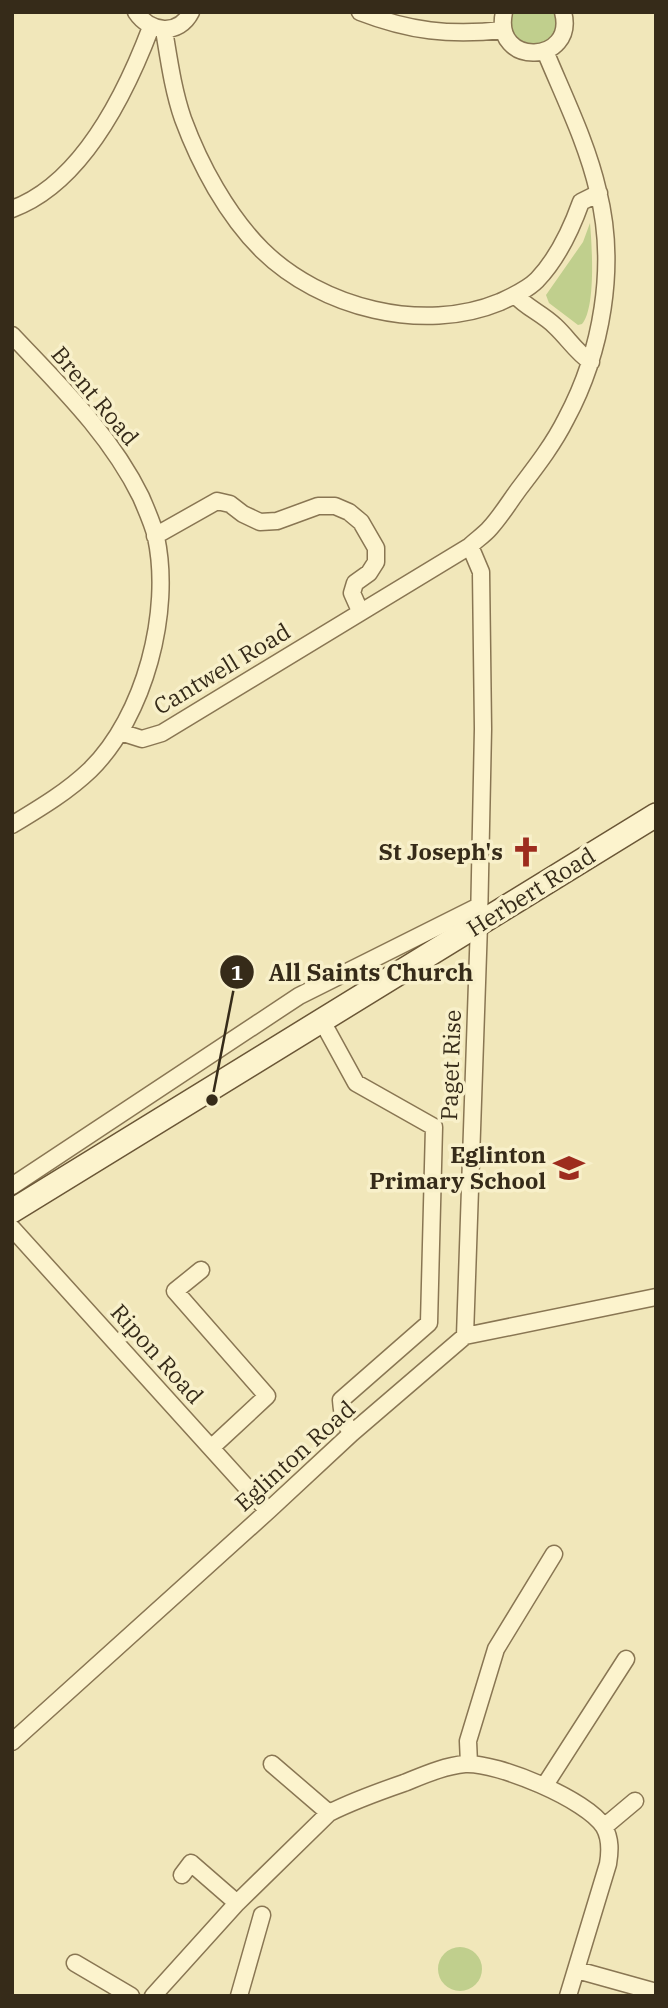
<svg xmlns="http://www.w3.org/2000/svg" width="668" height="2008" font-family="'IBM Plex Serif',serif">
	<rect width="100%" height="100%" fill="#f1e7ba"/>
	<path fill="#c0cf8d" d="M513,12H555C569,54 499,56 513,12Z
		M590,223C592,246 596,308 582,324L578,325L549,303L546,295L583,242Z
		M438 1969a22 22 0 1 1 44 0a22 22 0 1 1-44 0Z"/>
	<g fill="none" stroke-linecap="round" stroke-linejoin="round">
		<g stroke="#897653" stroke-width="19">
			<path id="street" d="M136,12C150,33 179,36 191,12
				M360,12C409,31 450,36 503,30
				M504,12C492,68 577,64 563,12
				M164,30C169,60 173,90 183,119C200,165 227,215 262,250C321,308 423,334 500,302C513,296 527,290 537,280C558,258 571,230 581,202L599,193
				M12,209C83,183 126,93 151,27
				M515,295C527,308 543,314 555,326C568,338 576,352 591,362
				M12,335C60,386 110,434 141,497C146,509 153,524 156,537C172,611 145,716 90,770C67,792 40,808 12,825
				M155,536L217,501L230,504L243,514L260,522L277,521L318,506H335L349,512L361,522L376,548V562L369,573L355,583L352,593L360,611
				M120,732L142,739L162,733L470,546C476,540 484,535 490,528C502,515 511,499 522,485C538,464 554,443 566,419C602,352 617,266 598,191C587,143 564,97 545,51
				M322,1021L356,1083L434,1127L429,1323L341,1400C342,1412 343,1423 352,1433
				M12,1186L299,996L479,906
				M12,1228L268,1511
				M201,1270L175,1291L267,1396L211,1448
				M465,1336L479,924L483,729L481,572L470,546
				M12,1742L268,1511L352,1433L465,1336L656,1297
				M272,1764L329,1813
				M469,1764L468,1741L496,1649L554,1554
				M545,1785L626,1659
				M604,1827L635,1801
				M182,1875L191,1863L237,1903
				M75,1963L131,1996
				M577,1970L656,1992
				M153,1996L237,1903L329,1813C353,1801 378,1792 404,1783C424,1775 444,1766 465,1764C497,1762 588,1800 604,1827C611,1839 610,1852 608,1864L568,1996
				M239,1996L262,1915"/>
		</g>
		<g stroke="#6a5636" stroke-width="26">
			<path id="secondary" d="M12,1211L656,815"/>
		</g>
		<use href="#street" stroke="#fcf3cd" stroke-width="16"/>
		<use href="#secondary" stroke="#fcf3cd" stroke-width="23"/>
	</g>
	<defs>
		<g id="church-bare" transform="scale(2.415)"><path d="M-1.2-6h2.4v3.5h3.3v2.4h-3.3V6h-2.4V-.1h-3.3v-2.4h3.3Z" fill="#9d2c1e" stroke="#f8f0ca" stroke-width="2.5" paint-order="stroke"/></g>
		<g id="school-bare" transform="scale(2.415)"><path d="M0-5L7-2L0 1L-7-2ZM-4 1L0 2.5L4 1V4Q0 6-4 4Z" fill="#9d2c1e" stroke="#f8f0ca" stroke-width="2.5" paint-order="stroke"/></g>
	</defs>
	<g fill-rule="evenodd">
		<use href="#church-bare" x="526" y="852"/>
		<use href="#school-bare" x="569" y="1168"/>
	</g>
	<g text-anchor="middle" stroke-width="7" stroke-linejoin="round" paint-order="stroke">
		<g font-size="23" fill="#362b19" stroke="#f8f0ca">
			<text transform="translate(95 396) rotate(50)" y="8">Brent Road</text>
			<text transform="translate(222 669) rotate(-31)" y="8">Cantwell Road</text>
			<text transform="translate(531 892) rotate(-32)" y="8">Herbert Road</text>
			<text transform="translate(451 1065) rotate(-88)" y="8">Paget Rise</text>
			<text transform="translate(157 1354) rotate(48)" y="8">Ripon Road</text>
			<text transform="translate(295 1456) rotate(-42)" y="8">Eglinton Road</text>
		</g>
		<g font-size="23" font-weight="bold" fill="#362b19" stroke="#f8f0ca" text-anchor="end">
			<text x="503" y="860">St Joseph's</text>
			<text x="546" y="1163">Eglinton<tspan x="546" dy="26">Primary School</tspan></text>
		</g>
	</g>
	<path fill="none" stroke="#362b19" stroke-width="2.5" d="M212 1100L237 972"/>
	<g fill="#362b19" stroke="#f8f0ca" stroke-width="2.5">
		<circle cx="212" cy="1100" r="7"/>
		<circle cx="237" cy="972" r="18"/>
	</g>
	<g font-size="21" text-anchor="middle" font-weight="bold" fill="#fff">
		<text x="237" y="980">1</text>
	</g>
	<g font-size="24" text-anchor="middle" font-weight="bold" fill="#362b19" stroke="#f8f0ca" stroke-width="7" stroke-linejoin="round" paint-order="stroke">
		<text x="371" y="981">All Saints Church</text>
	</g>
	<rect width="668" height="2008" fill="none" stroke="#362b19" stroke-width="28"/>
</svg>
